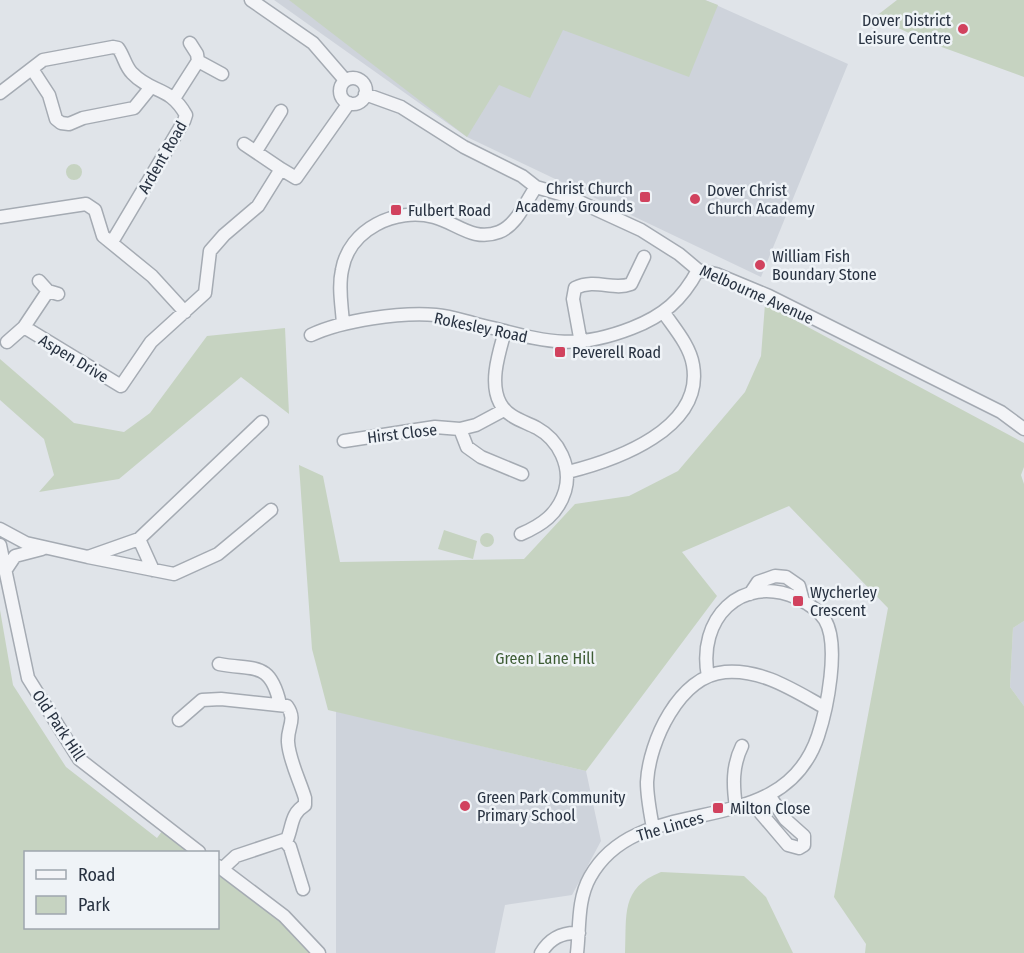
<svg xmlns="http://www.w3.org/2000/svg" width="1024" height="953" font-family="'Fira Sans Condensed',sans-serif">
	<rect width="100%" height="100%" fill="#e0e4e9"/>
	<path fill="#ced3db" d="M274,0H705L848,64L761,277L467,137Z
		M1024,621V706L1010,687L1013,628Z
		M336,711L586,771L601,841L572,895L505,905L495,953H336Z"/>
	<path fill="#c6d3c1" d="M289,0H705L718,5L689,77L563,30L530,98L499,85L467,137Z
		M897,0H1024V77L928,42L875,17Z
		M66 172a8 8 0 1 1 16 0a8 8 0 1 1-16 0Z
		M765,304L1024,443V467L1021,475L1024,484V621L1013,628L1010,687L1024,706V953H865L866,944L834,897L888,608L789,506L682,552L717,596L586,771L328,710L312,649L299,465L323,476L340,562L524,559L575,504L629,496L678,471L745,392L761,356Z
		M285,328L289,414L241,377L119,479L39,492L54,475L44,439L0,400V359L74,423L124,432L150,413L207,336Z
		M444,530L477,541L473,559L438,549Z
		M480 540a7 7 0 1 1 14 0a7 7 0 1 1-14 0Z
		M0,610L13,685L66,767L157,838L165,827L199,852H26V928H218V866L319,953H0Z
		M661,872L744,876L766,897L793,953H625C627,915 620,888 661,872Z"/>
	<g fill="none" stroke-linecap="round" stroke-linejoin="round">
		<g stroke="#a5abb3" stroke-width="15">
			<path id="minor" d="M251,0L313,43L345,80
				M190,43L197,54L198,61L222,74
				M32,69L49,95L56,119L61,123L69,124L83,118L134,108L151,87
				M340 91a13 13 0 1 1 26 0a13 13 0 1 1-26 0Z
				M0,93L43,60L113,47L118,48C124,56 125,66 132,73C152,94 169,85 186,115L184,121L112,242
				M365,94L401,107L464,147L522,176L536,187L567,196L641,230L679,254L698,270L716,274L769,296L1001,412L1024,429
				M175,97L198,61
				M244,144L281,169
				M256,151L281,111
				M0,217L86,204L95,210L103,236L152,276L185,312
				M39,281L48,291L58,294
				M343,324C342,306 338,288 342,270C349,229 396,207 434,217C457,223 473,242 499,232C517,225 526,201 536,187
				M24,327L121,386L151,342L205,293L210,251L224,235L258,206L281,169L296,178L349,103
				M505,331C499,353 489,382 500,403C508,418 524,421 537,428C559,440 572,467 565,491C558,514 542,525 521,534
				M311,335C343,320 401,312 436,315C450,316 464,321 476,324C540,339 568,353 632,328C663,316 682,300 698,270
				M7,342L24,327L48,291
				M581,343L573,299L575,288C596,278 613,291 631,284L644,257
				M460,429L467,447L481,457L522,474
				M344,441L435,427L460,429L476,425L504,410
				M568,472C616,460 704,429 693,365C690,346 675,329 664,313
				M0,529L26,543L88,557L139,539L262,422
				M139,539L153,570
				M0,545L28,678L79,759L199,852
				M88,557L174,574L218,554L271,510
				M5,571L15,556L42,549
				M750,594L758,582L775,576L786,577L799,586L803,601
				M219,664C254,671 270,660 280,704
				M179,720L202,700L221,699L287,706C297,720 287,727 288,742C289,760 300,781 305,798V805C290,814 293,827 286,842
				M753,804L788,845L799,848L804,845V836L785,819L769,795
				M736,807C733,786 732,766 742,746
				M653,828C650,812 647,797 647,782C649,742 679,676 725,672C762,669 793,690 824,707
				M218,866L284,916L319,953
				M222,869L236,856L284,840L290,847L303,889
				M541,953C550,938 562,932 579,933
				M577,953C580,928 577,900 590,877C640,787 781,846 818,736C827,709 840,645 825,620C819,610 807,603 797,598C740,573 697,620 708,676"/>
		</g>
		<use href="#minor" stroke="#f3f4f7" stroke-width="12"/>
	</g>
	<g fill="#d1425e" stroke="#eff3f7" stroke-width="2">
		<circle cx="963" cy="29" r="6"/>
		<rect x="639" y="191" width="12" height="12" rx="3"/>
		<circle cx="695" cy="199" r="6"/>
		<rect x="390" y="204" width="12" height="12" rx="3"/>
		<circle cx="760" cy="265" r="6"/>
		<rect x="554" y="346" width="12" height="12" rx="3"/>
		<rect x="792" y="595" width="12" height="12" rx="3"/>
		<circle cx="465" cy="806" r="6"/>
		<rect x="712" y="802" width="12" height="12" rx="3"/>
	</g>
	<g text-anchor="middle" stroke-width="5" stroke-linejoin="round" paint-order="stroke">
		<g font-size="16" fill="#283241" stroke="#eff3f7" text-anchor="start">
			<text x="951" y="26" text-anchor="end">Dover District<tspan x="951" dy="18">Leisure Centre</tspan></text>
			<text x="633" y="194" text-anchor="end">Christ Church<tspan x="633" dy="18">Academy Grounds</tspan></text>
			<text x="707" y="196">Dover Christ<tspan x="707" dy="18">Church Academy</tspan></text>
			<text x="408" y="216">Fulbert Road</text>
			<text x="772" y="262">William Fish<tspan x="772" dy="18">Boundary Stone</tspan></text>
			<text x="572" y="358">Peverell Road</text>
			<text x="810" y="598">Wycherley<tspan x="810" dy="18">Crescent</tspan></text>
			<text x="477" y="803">Green Park Community<tspan x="477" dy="18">Primary School</tspan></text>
			<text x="730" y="814">Milton Close</text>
		</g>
		<g font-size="16" fill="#283241" stroke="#eff3f7">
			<text transform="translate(162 157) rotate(-60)" y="6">Ardent Road</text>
			<text transform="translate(757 294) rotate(24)" y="6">Melbourne Avenue</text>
			<text transform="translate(481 327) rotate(12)" y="6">Rokesley Road</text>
			<text transform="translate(74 358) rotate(31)" y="6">Aspen Drive</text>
			<text transform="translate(402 433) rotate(-7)" y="6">Hirst Close</text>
			<text transform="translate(59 725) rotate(56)" y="6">Old Park Hill</text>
			<text transform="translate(670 826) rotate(-16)" y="6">The Linces</text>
		</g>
		<g font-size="16" fill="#3e5d35" stroke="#eff3f7">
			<text x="545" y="664">Green Lane Hill</text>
		</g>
	</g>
	<rect x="24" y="851" width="195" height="78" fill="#eff3f7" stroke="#9fa6ae" stroke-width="1.5"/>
	<rect x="36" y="870" width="30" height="9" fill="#f3f4f7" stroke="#9fa6ae" stroke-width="1.5"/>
	<text x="78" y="881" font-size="18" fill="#283241">Road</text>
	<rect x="36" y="896" width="30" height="18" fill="#c6d3c1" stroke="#9fa6ae" stroke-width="1.5"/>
	<text x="78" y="911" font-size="18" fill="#283241">Park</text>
</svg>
